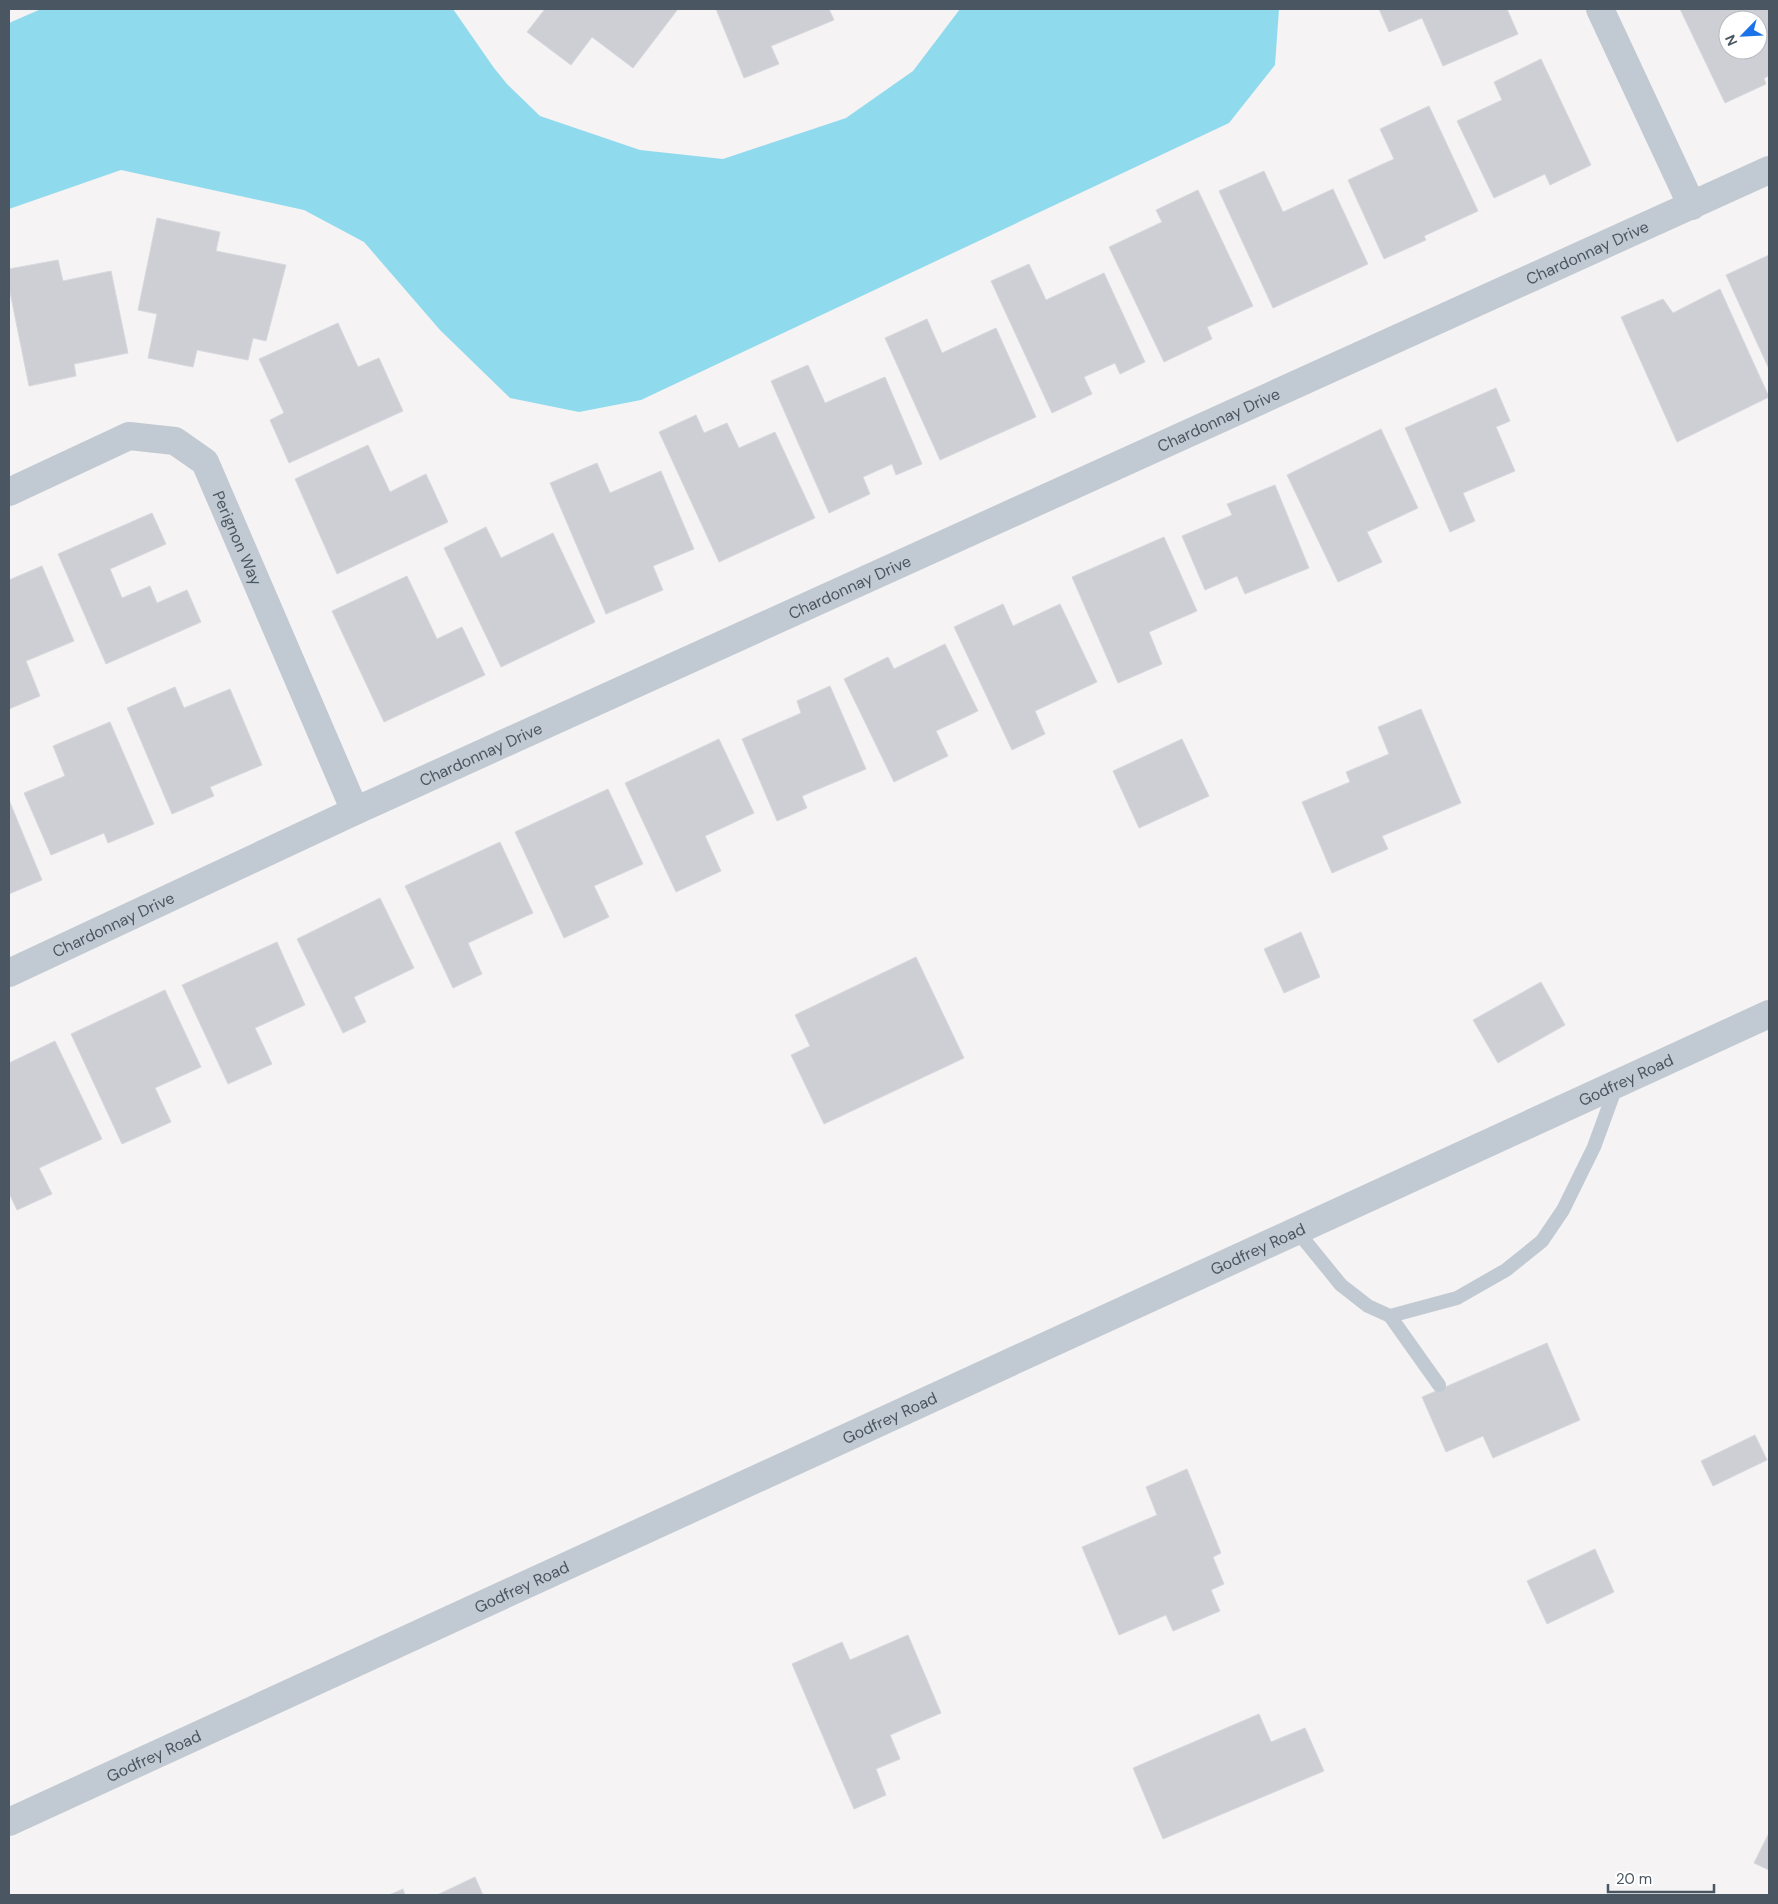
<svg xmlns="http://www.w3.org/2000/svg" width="1778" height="1904" font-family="'DM Sans',sans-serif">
	<rect width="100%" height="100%" fill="#f5f3f3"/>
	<path fill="#90daee" d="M41,9H453L494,68L507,84L540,116L640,150L723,159L846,118L913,71L960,9H1279L1275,65L1229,123L641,400L579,412L510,398L440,330L364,242L304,210L121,170L9,209V23Z"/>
	<path fill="#cdcfd5" stroke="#d7d9de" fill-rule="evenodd" d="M545,9H678L633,68L592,37L571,65L527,32Z
		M716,9H829L834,20L771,46L779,64L744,78Z
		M1379,9H1507L1518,34L1443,66L1422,18L1389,32Z
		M1680,9H1769V76L1764,78L1766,84L1725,103ZM1728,20H1758V50H1728Z
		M1541,59L1591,165L1550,185L1545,174L1494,198L1457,121L1502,100L1494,82Z
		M1429,106L1478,211L1424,236L1426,240L1384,259L1348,180L1394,159L1380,129Z
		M1264,171L1283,212L1333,189L1368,264L1273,308L1219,191Z
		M1198,190L1253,306L1207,327L1212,339L1164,362L1109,247L1162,222L1156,210Z
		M157,218L220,232L216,251L286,265L266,341L253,338L248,360L197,350L193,367L148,358L157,314L138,310Z
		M1769,255V369L1726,275Z
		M58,260L63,281L111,271L128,353L74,364L76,376L29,386L9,287V269Z
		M1029,264L1046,300L1104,273L1145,362L1120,374L1115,363L1084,377L1092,394L1052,413L991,281Z
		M1720,289L1769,397L1677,442L1621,317L1663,299L1673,313Z
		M927,319L942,353L996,328L1036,417L940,460L885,338Z
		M338,323L358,367L379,358L403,411L289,463L270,420L284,413L259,359Z
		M808,365L825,403L885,377L922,464L896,475L892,464L863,477L870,494L829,513L771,381Z
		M1496,388L1510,421L1496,427L1515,471L1463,493L1475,521L1450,532L1405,428Z
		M696,415L704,433L727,423L739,448L775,432L815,518L719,562L659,432Z
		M1381,429L1418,508L1367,532L1382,562L1338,582L1287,475Z
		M368,445L390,492L426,474L448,522L337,574L295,479Z
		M597,463L610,493L661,471L694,549L653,566L663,590L606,614L550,483Z
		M1275,485L1309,568L1245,594L1237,576L1205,590L1182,536L1232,515L1227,504Z
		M152,513L166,544L110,569L122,598L150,586L157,603L187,590L201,622L106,664L58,554Z
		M486,527L501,558L553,533L595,622L501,667L444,548Z
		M1164,537L1197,611L1149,632L1162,664L1118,683L1072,577Z
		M42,566L74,641L26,661L40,696L9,709V580Z
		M407,576L437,639L462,627L485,675L384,722L332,611Z
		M1003,604L1013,626L1060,604L1097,682L1035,711L1045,734L1012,750L954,627Z
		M945,644L978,711L936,731L948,756L894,782L844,679L888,657L894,669Z
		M830,686L866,769L802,796L807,808L777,821L742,739L801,713L797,701Z
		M175,687L184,708L230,689L262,765L210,787L214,796L172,814L127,708Z
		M1421,709L1461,803L1382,836L1388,849L1332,873L1302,802L1350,782L1346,772L1389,754L1378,727Z
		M110,722L154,824L108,843L104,833L51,855L24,793L65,776L53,746Z
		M719,739L754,813L705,836L721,871L676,892L625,783Z
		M1182,739L1209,796L1139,828L1113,771Z
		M608,789L643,864L594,886L609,917L564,938L515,832Z
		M9,800L42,880L9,894Z
		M500,842L533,913L468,943L482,974L453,988L405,886Z
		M380,898L414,968L354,997L366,1022L343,1033L297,939Z
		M1301,932L1320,977L1284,993L1264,949Z
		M277,942L305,1005L255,1028L272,1064L228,1084L182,985Z
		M916,957L964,1058L824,1124L791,1055L810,1046L795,1015Z
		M1541,982L1565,1025L1498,1063L1473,1020Z
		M165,990L201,1067L155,1088L171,1122L122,1144L71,1034Z
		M55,1041L102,1139L39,1168L52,1194L17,1210L9,1193V1063Z
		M1547,1343L1580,1420L1493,1458L1483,1436L1446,1452L1422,1397Z
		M1755,1435L1767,1460L1713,1486L1701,1461Z
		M1187,1469L1221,1553L1213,1557L1224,1584L1211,1590L1220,1611L1173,1631L1166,1615L1119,1635L1082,1547L1157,1515L1146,1487Z
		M1595,1549L1614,1592L1547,1624L1527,1581Z
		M908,1635L941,1713L890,1735L900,1759L876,1769L886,1795L854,1809L792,1664L842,1642L850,1660Z
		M1259,1714L1271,1742L1305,1728L1324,1771L1163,1839L1133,1768Z
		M1769,1833V1870L1754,1863Z
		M475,1877L483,1895H437Z
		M403,1889L405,1895H389Z"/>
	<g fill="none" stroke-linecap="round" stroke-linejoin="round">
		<path stroke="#c1cad2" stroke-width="14" d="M1297,1231L1341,1285L1368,1306L1390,1316L1457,1298L1506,1270L1542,1241L1563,1210L1594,1147L1617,1084
			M1390,1316L1439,1385"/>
		<g stroke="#c1cad2" stroke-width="28">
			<path d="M1600,9L1692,206"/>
			<path id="s1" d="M9,492L129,436L175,441L205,462L355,811"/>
			<path id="s2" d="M9,973L355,811L1769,170"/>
			<path id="s3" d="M9,1822L1769,1014"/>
		</g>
	</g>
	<g text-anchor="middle" stroke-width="5" stroke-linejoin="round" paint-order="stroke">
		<g font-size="16" fill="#4a5661" stroke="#fff">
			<text dy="6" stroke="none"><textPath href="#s2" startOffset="1735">Chardonnay Drive</textPath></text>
			<text dy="6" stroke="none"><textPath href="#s2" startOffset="1330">Chardonnay Drive</textPath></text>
			<text dy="6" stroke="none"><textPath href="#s1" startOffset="298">Perignon Way</textPath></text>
			<text dy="6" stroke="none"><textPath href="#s2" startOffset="925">Chardonnay Drive</textPath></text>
			<text dy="6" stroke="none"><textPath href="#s2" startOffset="520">Chardonnay Drive</textPath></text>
			<text dy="6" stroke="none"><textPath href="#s2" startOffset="115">Chardonnay Drive</textPath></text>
			<text dy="6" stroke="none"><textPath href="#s3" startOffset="1779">Godfrey Road</textPath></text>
			<text dy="6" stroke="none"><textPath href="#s3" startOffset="1374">Godfrey Road</textPath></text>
			<text dy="6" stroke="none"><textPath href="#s3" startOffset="969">Godfrey Road</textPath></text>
			<text dy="6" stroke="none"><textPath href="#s3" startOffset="564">Godfrey Road</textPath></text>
			<text dy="6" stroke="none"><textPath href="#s3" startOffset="159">Godfrey Road</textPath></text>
		</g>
	</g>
	<rect width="1778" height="1904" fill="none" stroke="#4a5661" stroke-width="20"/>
	<g transform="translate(1743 35) rotate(246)"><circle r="24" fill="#ffffff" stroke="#b7bbc0"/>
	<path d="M0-4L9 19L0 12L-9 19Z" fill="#1a73e8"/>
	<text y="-8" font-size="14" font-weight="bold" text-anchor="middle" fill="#4a5661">N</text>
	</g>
	<path d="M1608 1884v8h106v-8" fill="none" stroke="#4a5661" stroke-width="2.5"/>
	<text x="1616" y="1884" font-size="15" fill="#4a5661" stroke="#ffffff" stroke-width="4" paint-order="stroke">20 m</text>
</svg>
